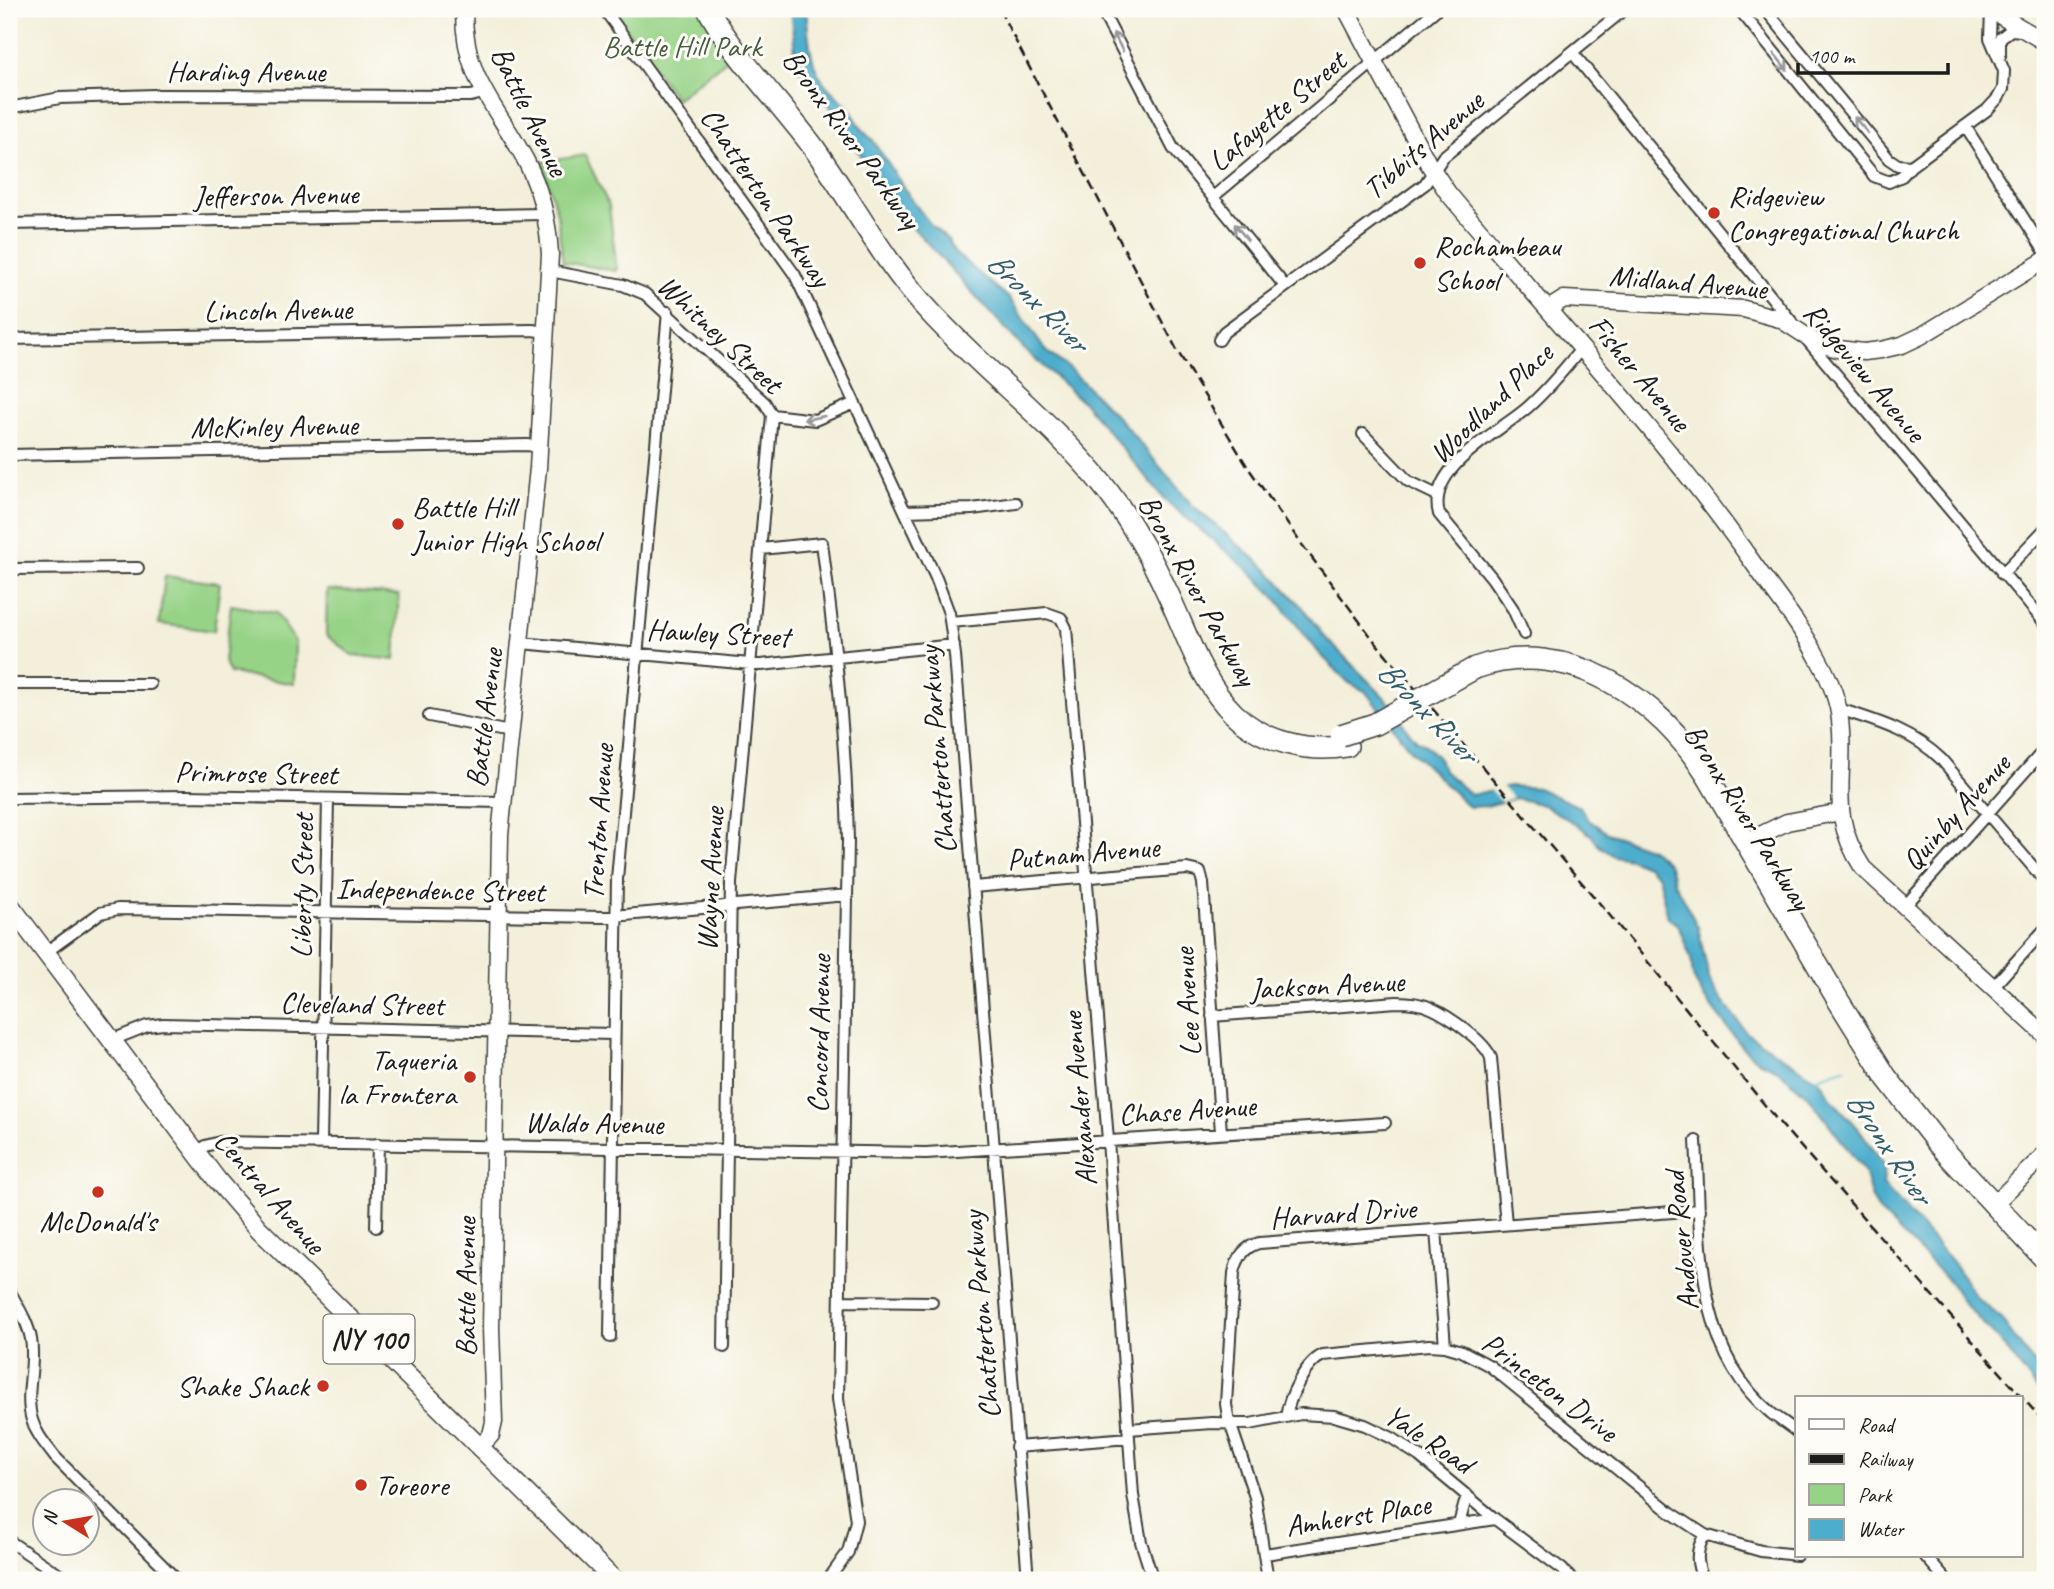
<svg xmlns="http://www.w3.org/2000/svg" width="2054" height="1589" font-family="Caveat,sans-serif">
	<rect width="100%" height="100%" fill="#fdfcf7"/>
	<filter id="ink" filterUnits="userSpaceOnUse"><feTurbulence type="fractalNoise" baseFrequency=".0143" numOctaves="2"/><feDisplacementMap in="SourceGraphic" scale="14" xChannelSelector="R" yChannelSelector="G"/><feConvolveMatrix kernelMatrix="1 2 1 2 8 2 1 2 1" color-interpolation-filters="sRGB"/></filter>
	<filter id="wash" filterUnits="userSpaceOnUse"><feTurbulence type="fractalNoise" baseFrequency=".00686" numOctaves="4" result="noise"/><feDisplacementMap in="SourceGraphic" scale="28" xChannelSelector="R" yChannelSelector="G"/><feGaussianBlur stdDeviation="1.57" result="paint"/><feColorMatrix in="noise" values="0 0 0 0 0 0 0 0 0 0 0 0 0 0 0 0 0 1.4 0 .05"/><feComposite in="paint" operator="in"/></filter>
	<g filter="url(#wash)">
		<rect width="100%" height="100%" fill="#f3efda"/>
		<path fill="#97d387" stroke="#5a7852" stroke-width="2" d="M612,9H703L731,56L676,99Z
			M585,155L609,206L617,271L563,262L557,214L542,162Z
			M165,576L220,583L214,631L159,624Z
			M327,590L399,595L395,660L352,655L326,635Z
			M231,605L276,613L295,641L294,684L230,673L224,661Z"/>
		<path fill="#4dadcc" stroke="#346474" stroke-width="2" d="M790,9H806C809,34 808,63 825,84C832,93 841,99 849,108C857,118 860,131 872,139L912,200L931,225L949,241L955,253L1009,298L1045,350L1073,372L1124,424L1192,505L1268,570L1303,608L1323,635L1385,698L1409,732L1417,741L1426,745L1439,759L1444,771L1471,795L1510,786L1537,788L1580,807L1589,820L1607,833L1651,849L1668,863L1674,882L1698,927L1709,978L1720,998L1748,1034L1821,1082L1833,1101L1859,1129L1885,1166L1883,1184L1954,1264L1978,1299L1999,1316L2045,1379V1399L1997,1338L1963,1303L1950,1282L1879,1211L1872,1199L1864,1171L1808,1096L1778,1070L1758,1061L1744,1049L1703,996L1693,977L1691,959L1678,925L1668,918L1658,876L1647,866L1630,859L1614,856L1598,845L1593,837L1579,826L1543,805L1516,798L1487,806L1469,807L1412,752L1365,691L1349,683L1320,654L1274,596L1246,568L1166,501L1086,405L1024,349L907,221L864,161L843,122L797,67Z"/>
		<path fill="#f3efda" d="M1501,785L1513,798L1501,802L1488,787Z"/>
		<g fill="none" stroke-linecap="round" stroke-linejoin="round">
			<path stroke="#4dadcc" stroke-width="2.5" d="M1817,1081L1819,1077L1845,1068"/>
		</g>
	</g>
	<g filter="url(#ink)">
		<g fill="none" stroke-linecap="round" stroke-linejoin="round">
			<g stroke="#3c3c38" stroke-width="14">
				<path id="street" d="M604,9L795,275L936,578L949,613L955,655L1028,1580
					M1101,9L1173,148L1284,285
					M1739,9L1874,176L1889,182L1902,176L1911,166L1987,110L1998,98L2003,89L2004,71L1990,38L1991,10
					M1765,9L1889,159L1898,165L1911,166
					M1572,52L1791,321
					M2000,56V38L2011,30L2022,31
					M9,108L60,98L155,95L471,96L483,93
					M1965,126L2045,252
					M1213,197L1437,9
					M9,224L545,214
					M550,271L623,285L645,294L765,403L772,415L731,883L724,1347
					M9,339L532,330L547,332
					M1219,340L1224,332L1425,184L1443,157L1625,9
					M1808,341L2045,623
					M772,415L815,420L855,403
					M1363,434L1408,481L1437,495
					M9,455L527,445L540,447
					M905,511L972,509L1016,503
					M761,549L822,543C835,642 846,741 848,841L838,1399L856,1521L848,1552L828,1580
					M9,569L138,568
					M2002,574L2045,529
					M951,622L1047,613L1061,618L1066,628L1108,1140L1133,1495L1141,1542L1153,1580
					M1524,634L1513,609L1492,578L1439,514C1426,468 1498,433 1527,408C1548,390 1565,368 1582,348
					M521,643L761,665L954,645
					M9,684H150
					M1839,709C1876,721 1912,731 1941,759L2045,881
					M429,716L510,732
					M9,798L187,796L502,802
					M973,887L1187,869L1200,872L1203,883L1221,1132
					M1904,907L2045,749
					M45,953L100,913L118,909L603,917L847,895
					M1993,987L2045,929
					M1212,1016L1397,1002C1409,1002 1420,1003 1431,1008C1447,1015 1485,1041 1491,1058L1506,1224
					M112,1040L147,1026L163,1024L613,1034
					M1696,1141C1702,1234 1691,1347 1771,1413C1779,1419 1788,1425 1797,1432
					M321,1142L328,799
					M197,1152L205,1146L220,1142L926,1153L1385,1123
					M376,1227L378,1144
					M1436,1230L1445,1346
					M9,1290C17,1305 28,1322 31,1339C36,1366 24,1394 32,1420C36,1434 46,1445 55,1457L177,1580
					M840,1301L932,1302
					M610,1337L617,879L668,312
					M1286,1417C1289,1397 1305,1363 1323,1355L1429,1345L1445,1346L1462,1351L1490,1366L1670,1512L1705,1535L1761,1551L1797,1555
					M1128,1429L1212,1423L1250,1424L1301,1414L1334,1416L1365,1425L1392,1438L1419,1456L1495,1519L1562,1569L1572,1580
					M1016,1447L1129,1438
					M1459,1524L1467,1495
					M9,1541L67,1580
					M1265,1554L1495,1519
					M1925,1556L1946,1580
					M1268,1580L1255,1497L1228,1417L1226,1404L1234,1273C1237,1258 1244,1247 1259,1243L1700,1210
					M1704,1580C1696,1565 1695,1550 1705,1535"/>
			</g>
			<g stroke="#3c3c38" stroke-width="19">
				<path id="secondary" d="M464,9C463,79 496,104 526,161C541,190 548,221 550,254L538,468L500,835L491,1328L494,1422L491,1435L479,1448
					M1346,9L1428,163L1448,193C1550,315 1659,430 1751,560C1774,593 1801,625 1819,660C1829,678 1838,699 1840,720C1847,778 1826,812 1863,868L2045,1035
					M1989,9L2045,42
					M1548,309L1564,299L1744,309L1780,319L1817,343L1838,349L1864,352L1881,350L1902,345L1921,336L2045,260
					M1746,842L1787,822L1841,812
					M1994,1204L2045,1154"/>
			</g>
			<g stroke="#3c3c38" stroke-width="21">
				<path id="primary" d="M9,904L217,1180L259,1229L614,1580"/>
			</g>
			<g stroke="#3c3c38" stroke-width="24">
				<path id="highway" d="M708,9C737,60 779,101 814,148C853,203 884,263 930,312C986,373 1055,424 1106,489C1131,521 1151,557 1168,594C1187,634 1201,682 1234,714C1264,742 1308,753 1347,746
					M1475,668C1569,635 1660,699 1708,777L1838,1000L1886,1077L1939,1145L2045,1259"/>
			</g>
			<use href="#street" stroke="#fff" stroke-width="10"/>
			<use href="#secondary" stroke="#fff" stroke-width="16"/>
			<use href="#primary" stroke="#fff" stroke-width="18"/>
			<use href="#highway" stroke="#fff" stroke-width="21"/>
			<path stroke="#1c1c1c" stroke-width="2.5" stroke-dasharray="10 5" stroke-linecap="butt" d="M999,9L1178,352L1247,466L1300,542L1376,643L1607,912L1777,1120L2045,1423"/>
			<g stroke="#3c3c38" stroke-width="24" stroke-linecap="butt">
				<path id="highway-bridge" d="M1341,735L1375,724L1475,668"/>
			</g>
			<use href="#highway-bridge" stroke="#fff" stroke-width="21"/>
		</g>
		<defs><path id="oneway-shaft" d="M-6 0H5M1.5-3L5.5 0L1.5 3" fill="none" stroke-width="1.6" stroke-linecap="round" stroke-linejoin="round" transform="scale(1.75)"/></defs>
		<g stroke="#999">
			<use href="#oneway-shaft" transform="translate(1118 42) rotate(-117)"/>
			<use href="#oneway-shaft" transform="translate(1781 62) rotate(51)"/>
			<use href="#oneway-shaft" transform="translate(1861 125) rotate(-130)"/>
			<use href="#oneway-shaft" transform="translate(1241 232) rotate(-129)"/>
			<use href="#oneway-shaft" transform="translate(814 418) rotate(170)"/>
		</g>
	</g>
	<g fill="#c8321e" stroke="#fdfcf7" stroke-width="2.5">
		<circle cx="1714" cy="213" r="7"/>
		<circle cx="1420" cy="263" r="7"/>
		<circle cx="398" cy="524" r="7"/>
		<circle cx="470" cy="1077" r="7"/>
		<circle cx="98" cy="1192" r="7"/>
		<circle cx="323" cy="1386" r="7"/>
		<circle cx="361" cy="1485" r="7"/>
	</g>
	<g text-anchor="middle" stroke-width="6" stroke-linejoin="round" paint-order="stroke">
		<rect fill="#fdfcf7" stroke="#605f5e" stroke-width="2" x="323.5" y="1314.5" width="91" height="49" rx="5"/>
		<g font-size="28" font-weight="bold" fill="#1c1c1c">
			<text x="369" y="1349">NY 100</text>
		</g>
		<g font-size="30" fill="#475c41" stroke="#fdfcf7">
			<text x="682" y="56">Battle Hill Park</text>
		</g>
		<g font-size="30" fill="#1c1c1c" stroke="#fdfcf7">
			<text x="246" y="81">Harding Avenue</text>
			<text transform="translate(530 111) rotate(64)" y="10">Battle Avenue</text>
			<text transform="translate(1277 111) rotate(-40)" y="10">Lafayette Street</text>
			<text transform="translate(852 139) rotate(54)" y="10">Bronx River Parkway</text>
			<text transform="translate(1423 145) rotate(-41)" y="10">Tibbits Avenue</text>
			<text transform="translate(276 195) rotate(-1)" y="10">Jefferson Avenue</text>
			<text transform="translate(766 197) rotate(56)" y="10">Chatterton Parkway</text>
			<text transform="translate(1688 282) rotate(5)" y="10">Midland Avenue</text>
			<text transform="translate(278 310) rotate(-1)" y="10">Lincoln Avenue</text>
			<text transform="translate(720 334) rotate(43)" y="10">Whitney Street</text>
			<text transform="translate(1865 372) rotate(50)" y="10">Ridgeview Avenue</text>
			<text transform="translate(1640 373) rotate(50)" y="10">Fisher Avenue</text>
			<text transform="translate(1491 403) rotate(-44)" y="10">Woodland Place</text>
			<text transform="translate(274 426) rotate(-1)" y="10">McKinley Avenue</text>
			<text transform="translate(1198 590) rotate(61)" y="10">Bronx River Parkway</text>
			<text transform="translate(718 633) rotate(3)" y="10">Hawley Street</text>
			<text transform="translate(484 718) rotate(-83)" y="10">Battle Avenue</text>
			<text transform="translate(937 750) rotate(-95)" y="10">Chatterton Parkway</text>
			<text transform="translate(256 773) rotate(1)" y="10">Primrose Street</text>
			<text transform="translate(1956 812) rotate(-48)" y="10">Quinby Avenue</text>
			<text transform="translate(1748 817) rotate(58)" y="10">Bronx River Parkway</text>
			<text transform="translate(598 822) rotate(-86)" y="10">Trenton Avenue</text>
			<text transform="translate(1083 853) rotate(-5)" y="10">Putnam Avenue</text>
			<text transform="translate(710 879) rotate(-87)" y="10">Wayne Avenue</text>
			<text transform="translate(302 886) rotate(-89)" y="10">Liberty Street</text>
			<text transform="translate(440 890) rotate(1)" y="10">Independence Street</text>
			<text transform="translate(1327 985) rotate(-3)" y="10">Jackson Avenue</text>
			<text transform="translate(1187 1002) rotate(-94)" y="10">Lee Avenue</text>
			<text transform="translate(362 1004) rotate(1)" y="10">Cleveland Street</text>
			<text transform="translate(819 1034) rotate(-89)" y="10">Concord Avenue</text>
			<text transform="translate(1079 1099) rotate(-95)" y="10">Alexander Avenue</text>
			<text transform="translate(1187 1110) rotate(-4)" y="10">Chase Avenue</text>
			<text transform="translate(594 1123) rotate(1)" y="10">Waldo Avenue</text>
			<text transform="translate(270 1192) rotate(49)" y="10">Central Avenue</text>
			<text transform="translate(1343 1213) rotate(-4)" y="10">Harvard Drive</text>
			<text transform="translate(1681 1241) rotate(-96)" y="10">Andover Road</text>
			<text transform="translate(465 1287) rotate(-90)" y="10">Battle Avenue</text>
			<text transform="translate(981 1315) rotate(-95)" y="10">Chatterton Parkway</text>
			<text transform="translate(1550 1387) rotate(37)" y="10">Princeton Drive</text>
			<text transform="translate(1429 1439) rotate(34)" y="10">Yale Road</text>
			<text transform="translate(1358 1515) rotate(-9)" y="10">Amherst Place</text>
		</g>
		<g font-size="30" fill="#1c1c1c" stroke="#fdfcf7" text-anchor="start">
			<text x="1728" y="206">Ridgeview<tspan x="1728" dy="34">Congregational Church</tspan></text>
			<text x="1434" y="256">Rochambeau<tspan x="1434" dy="34">School</tspan></text>
			<text x="412" y="517">Battle Hill<tspan x="412" dy="34">Junior High School</tspan></text>
			<text x="456" y="1070" text-anchor="end">Taqueria<tspan x="456" dy="34">la Frontera</tspan></text>
			<text x="98" y="1231" text-anchor="middle">McDonald's</text>
			<text x="309" y="1396" text-anchor="end">Shake Shack</text>
			<text x="375" y="1495">Toreore</text>
		</g>
		<g font-size="32" font-style="italic" fill="#325d6b" stroke="#fdfcf7">
			<text transform="translate(1038 301) rotate(45)" y="11">Bronx River</text>
			<text transform="translate(1428 711) rotate(46)" y="11">Bronx River</text>
			<text transform="translate(1890 1147) rotate(56)" y="11">Bronx River</text>
		</g>
	</g>
	<rect width="2054" height="1589" fill="none" stroke="#fdfcf7" stroke-width="35"/>
	<rect x="1795" y="1396" width="228" height="161" fill="#fdfcf7" stroke="#a3a29f" stroke-width="2"/>
	<rect x="1809" y="1419" width="35" height="10" fill="#ffffff" stroke="#a3a29f" stroke-width="2"/>
	<text x="1858" y="1432" font-size="21" fill="#1c1c1c">Road</text>
	<rect x="1809" y="1454" width="35" height="10" fill="#1c1c1c" stroke="#a3a29f" stroke-width="2"/>
	<text x="1858" y="1466" font-size="21" fill="#1c1c1c">Railway</text>
	<rect x="1809" y="1484" width="35" height="21" fill="#97d387" stroke="#a3a29f" stroke-width="2"/>
	<text x="1858" y="1502" font-size="21" fill="#1c1c1c">Park</text>
	<rect x="1809" y="1519" width="35" height="21" fill="#4dadcc" stroke="#a3a29f" stroke-width="2"/>
	<text x="1858" y="1536" font-size="21" fill="#1c1c1c">Water</text>
	<g transform="translate(66 1522) rotate(281)"><circle r="33" fill="#fdfcf7" stroke="#a3a29f" stroke-width="2"/>
	<path d="M0-5L12 26L0 18L-12 26Z" fill="#c8321e"/>
	<text y="-10" font-size="19" font-weight="bold" text-anchor="middle" fill="#1c1c1c">N</text>
	</g>
	<path d="M1798 63v10h150v-10" fill="none" stroke="#1c1c1c" stroke-width="3.5"/>
	<text x="1809" y="63" font-size="21" fill="#1c1c1c" stroke="#fdfcf7" stroke-width="5" paint-order="stroke">100 m</text>
</svg>
